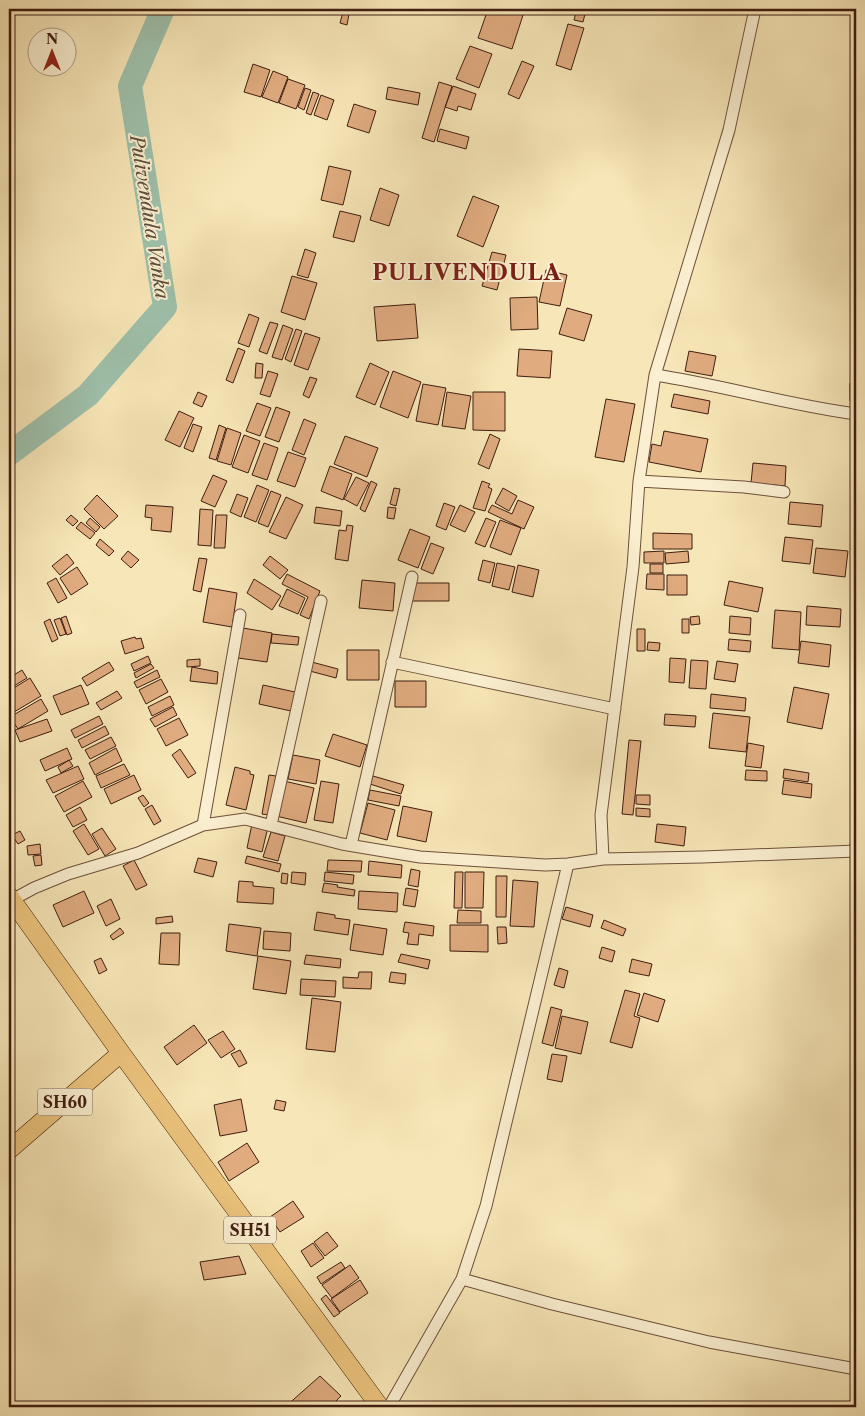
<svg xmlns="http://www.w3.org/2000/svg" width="865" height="1416" font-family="'Libre Caslon Text',serif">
	<rect width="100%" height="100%" fill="#f7e6b7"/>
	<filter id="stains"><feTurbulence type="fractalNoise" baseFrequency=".004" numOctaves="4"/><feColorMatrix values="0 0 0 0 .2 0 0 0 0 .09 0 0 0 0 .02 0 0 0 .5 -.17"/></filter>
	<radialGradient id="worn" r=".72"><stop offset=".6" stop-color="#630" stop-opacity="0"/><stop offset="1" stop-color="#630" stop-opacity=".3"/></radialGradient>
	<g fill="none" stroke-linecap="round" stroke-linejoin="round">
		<path stroke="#9ec0ab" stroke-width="24" d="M9,454L88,395L165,307L130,86L163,9"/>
	</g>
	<path fill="#dfab7f" stroke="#3f1d10" d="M488,9H513L524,12L512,49L478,38Z
		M577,9L586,10L583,22L574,20Z
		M343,12L349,14L347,25L340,23Z
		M568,24L584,28L571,70L556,65Z
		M470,46L492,54L479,88L456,79Z
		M522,61L534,66L519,99L508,94Z
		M253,64L270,70L261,97L244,92Z
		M273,71L288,77L278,103L262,97Z
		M288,79L305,85L296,109L279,103Z
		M439,82L452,86L434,142L422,138Z
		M453,86L476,94L471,110L458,106L457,111L445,107Z
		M388,87L420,93L418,105L386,99Z
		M305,88L311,90L304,110L298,107Z
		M313,92L319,94L311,115L306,113Z
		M321,95L334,100L327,120L314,115Z
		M354,104L376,111L369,133L347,126Z
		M440,129L469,137L466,149L437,141Z
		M329,166L351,171L343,205L321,200Z
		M380,188L399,195L389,226L370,220Z
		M473,196L499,206L483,247L457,236Z
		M340,211L361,216L354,242L333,237Z
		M305,249L316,253L308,278L297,275Z
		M492,252L506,255L497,290L482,286Z
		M546,270L567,275L560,306L539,302Z
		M292,276L317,283L305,320L281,312Z
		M537,297L538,329L511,330L510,298Z
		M415,304L418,338L377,341L374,307Z
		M567,308L592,315L584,341L559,334Z
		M249,314L259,318L249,347L238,343Z
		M270,322L278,324L267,354L259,351Z
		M283,325L293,329L282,360L272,357Z
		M296,329L302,331L291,362L285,359Z
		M305,333L320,338L308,370L294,365Z
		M238,348L245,351L233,383L226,380Z
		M519,349L552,351L550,378L517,376Z
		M689,351L716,356L712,376L685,371Z
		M256,363L263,364L262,378H255Z
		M370,363L389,372L375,405L356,397Z
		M268,371L278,374L270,397L260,394Z
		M393,371L421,382L408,418L380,407Z
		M310,377L317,379L309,398L303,395Z
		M850,383H856V401H850Z
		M423,384L446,388L438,425L416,421Z
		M198,392L207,396L202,407L193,403Z
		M447,392L471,396L465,429L442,426Z
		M473,392H505V431L473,430Z
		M674,394L710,401L708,414L671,407Z
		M606,399L635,404L624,462L595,457Z
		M257,403L271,408L260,436L246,431Z
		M276,407L290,412L279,442L265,437Z
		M179,411L194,418L180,447L165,440Z
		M304,419L316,424L304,455L292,450Z
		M193,424L202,427L193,452L184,448Z
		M219,425L226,428L216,460L209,458Z
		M227,428L241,433L231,465L217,461Z
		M664,431L708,439L701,472L649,462L652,444L661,446Z
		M490,434L500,439L489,469L478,464Z
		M244,435L260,441L248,473L232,467Z
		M345,436L378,448L367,477L334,464Z
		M264,443L278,448L267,480L252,475Z
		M288,452L306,458L295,487L277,481Z
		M753,463L786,466L785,486L751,483Z
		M330,466L352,474L343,500L321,491Z
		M213,475L227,481L215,507L201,501Z
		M356,477L369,483L357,506L344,499Z
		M371,481L377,484L365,512L360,509Z
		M482,481L490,484L488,487L492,489L485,511L473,508Z
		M257,485L269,490L256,522L244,517Z
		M394,488L400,489L396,506L390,504Z
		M503,488L517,496L509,511L495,503Z
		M271,491L281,495L268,527L258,523Z
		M237,494L248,498L241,517L230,512Z
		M97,495L118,516L104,529L84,509Z
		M286,497L303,505L286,539L269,532Z
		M518,500L534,507L524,529L488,512L492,505L512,514Z
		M790,502L823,505L821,527L788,524Z
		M444,503L455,507L446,530L436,526Z
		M146,505L173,507L171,532L151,530L152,518L145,517Z
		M460,505L475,512L465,532L450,525Z
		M316,507L342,511L340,526L314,523Z
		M388,507L396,508L394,519L387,518Z
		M200,509L213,510L211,546L198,545Z
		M71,515L78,521L73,526L66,520Z
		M216,515H227L225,548H214Z
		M90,518L100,527L96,532L86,523Z
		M486,518L496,522L485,547L475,543Z
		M500,520L521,528L511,555L490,547Z
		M81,522L95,533L90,539L76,528Z
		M347,525L353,526L348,561L335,559L339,530L346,531Z
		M410,529L430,537L418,568L398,560Z
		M653,533L692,534V549H653Z
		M785,537L813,540L810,564L782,561Z
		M100,539L114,551L109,556L96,545Z
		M431,543L444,548L433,574L421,569Z
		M816,548L848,551L845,577L813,573Z
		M128,551L139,560L131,568L121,559Z
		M664,551V563H644V552Z
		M688,551L689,562L666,564L665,553Z
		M67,554L74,563L60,575L52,566Z
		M270,556L288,570L280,579L263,565Z
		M199,558L207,559L201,592L193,590Z
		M483,560L495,563L490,583L478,580Z
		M497,563L515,567L509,590L492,586Z
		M650,564H663V573H650Z
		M518,565L539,570L533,597L512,592Z
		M77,567L88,584L71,595L60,578Z
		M287,574L320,591L309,619L300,615L308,597L282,584Z
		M647,574H664V590L646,589Z
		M667,575H687V595H667Z
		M56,578L67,598L58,603L47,583Z
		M254,579L281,596L272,610L247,593Z
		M362,580L395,583L393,611L359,608Z
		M729,581L763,588L758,612L724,605Z
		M412,583H449V601H412Z
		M209,588L237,593L232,627L203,622Z
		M287,589L305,598L298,614L279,606Z
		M807,606L841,609L840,627L806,625Z
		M775,610L801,612L799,650L772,648Z
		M66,616L72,633L67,635L61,618Z
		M699,616L700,624L691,625L690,617Z
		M730,616L751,618L750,635L729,633Z
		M60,618L66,634L60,636L54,620Z
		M50,619L58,639L52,642L44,622Z
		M682,619H689V633H682Z
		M243,628L272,633L267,662L238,658Z
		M637,629H645V651H637Z
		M272,634L299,637L298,645L271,643Z
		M135,637L136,639L141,638L144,648L125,654L121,641Z
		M729,639L751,641L750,652L728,650Z
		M801,641L831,645L829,667L798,663Z
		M648,642L660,643L659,651L647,650Z
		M347,650H379V680H347Z
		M148,656L151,663L134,671L131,664Z
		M670,658L686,659L684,683L669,682Z
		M200,659V666L187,667V660Z
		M691,660L708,661L706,689L689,688Z
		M308,661L338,669L336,678L306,670Z
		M717,661L738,664L735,682L714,679Z
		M109,662L114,670L87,686L82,678Z
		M151,664L154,668L136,678L134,673Z
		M192,667L218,672L217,684L190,681Z
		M22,670L27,678L9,689V678Z
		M157,670L160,677L137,688L134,682Z
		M30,678L41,696L9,715V691Z
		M161,679L168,692L146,704L139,690Z
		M395,681H426V707H395Z
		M81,685L89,704L61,715L53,696Z
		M263,685L295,692L291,711L259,704Z
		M794,687L829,694L822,729L787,722Z
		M117,691L122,698L101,710L96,703Z
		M711,694L746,698L745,711L710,708Z
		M170,696L174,705L152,716L148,707Z
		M41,699L48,711L18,729L10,717Z
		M173,707L177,715L155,727L150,719Z
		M713,713L750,717L746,752L709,748Z
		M665,714L696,716L695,727L664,725Z
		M99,716L103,724L75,738L71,730Z
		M179,718L188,735L166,746L157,729Z
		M47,719L52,731L20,742L15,730Z
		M105,726L109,734L82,748L78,740Z
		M333,734L367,745L360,767L325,756Z
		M111,737L116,746L90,759L85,750Z
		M629,740L641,741L633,815L622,814Z
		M748,743L764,746L761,768L745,766Z
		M67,748L72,759L45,771L40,760Z
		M116,748L122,761L95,775L89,763Z
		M180,749L196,773L188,778L172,755Z
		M293,755L320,760L316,784L288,779Z
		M69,760L73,766L61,773L58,767Z
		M124,764L130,775L101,788L96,776Z
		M78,766L84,779L53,793L46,780Z
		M235,767L250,771V774L254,775L246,810L226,805Z
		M784,769L809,773L808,782L783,778Z
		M746,770L767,771V781L745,780Z
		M134,775L141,790L111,804L104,789Z
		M269,775L276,776L269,815L262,814Z
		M373,776L404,785L401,794L370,784Z
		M784,780L812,784L811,798L782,794Z
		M83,781L92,797L64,812L55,796Z
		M284,781L314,788L306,823L276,816Z
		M321,781L339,784L333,823L314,820Z
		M370,790L401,796L399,806L368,800Z
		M143,795L149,803L144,807L138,798Z
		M636,795H650V805L636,804Z
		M368,803L395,810L387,840L360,833Z
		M152,805L161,821L154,825L145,809Z
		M403,806L432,812L426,842L397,836Z
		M80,807L87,820L73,827L66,815Z
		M636,808L650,809V817L636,816Z
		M84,824L99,849L88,855L73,831Z
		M252,824L268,827L262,852L247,848Z
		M657,824L686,827L684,846L655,842Z
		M102,828L116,849L105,856L92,834Z
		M20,831L25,840L18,844L12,835Z
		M271,832L285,836L278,861L263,857Z
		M40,844L41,854L28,855L27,846Z
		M41,855L42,865L35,866L33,856Z
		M247,856L281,864L279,872L245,863Z
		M198,858L217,862L213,877L194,872Z
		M134,860L147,885L136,890L123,866Z
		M328,860L362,861L361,872L327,871Z
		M369,861L402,865L401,878L368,875Z
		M411,869L420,871L418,887L408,885Z
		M292,872L306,873L305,885L291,883Z
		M325,872L354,875L353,884L324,881Z
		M455,872H463L462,908H454Z
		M465,872H484L483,908H465Z
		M282,873L288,874L287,884L281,883Z
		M496,876H507L506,917H496Z
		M513,880L538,882L534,927L510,926Z
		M239,881L253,882V886L274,888L273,904L237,902Z
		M324,883L338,885L337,887L355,890L354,896L322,892Z
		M406,888L418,890L415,907L403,905Z
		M84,891L94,913L63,927L53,905Z
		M359,891L398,893L397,912L358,909Z
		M111,899L120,919L106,926L97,906Z
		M566,907L593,915L590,927L562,919Z
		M458,910L481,911V923H457Z
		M317,912L335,915V918L350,920L348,935L314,930Z
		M172,916L173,922L156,924V918Z
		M604,920L626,929L623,936L601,928Z
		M405,922L434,926L433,936L419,934L418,945L407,944L409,933L403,932Z
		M229,924L261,928L257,956L226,951Z
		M354,924L387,929L383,955L350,950Z
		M450,925H488V952L450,951Z
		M497,927H506L507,943L498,944Z
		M120,928L124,933L113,940L110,936Z
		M264,931L291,933L290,951L263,949Z
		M161,933H180L179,965L159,964Z
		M602,947L615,951L612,962L599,958Z
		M401,954L430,960L428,969L398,962Z
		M306,955L341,959L340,968L304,964Z
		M258,956L291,961L286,994L253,989Z
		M101,958L107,970L99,974L94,961Z
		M632,959L652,964L649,976L629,972Z
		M559,968L568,971L564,988L554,985Z
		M359,972H372L371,989L343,988V977L358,978Z
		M391,972L406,974L405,984L389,982Z
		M301,979L336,981L335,997L300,995Z
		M625,990L640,994L634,1016L640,1018L632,1048L610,1042Z
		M644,993L665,1000L658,1022L637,1015Z
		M312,998L341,1002L335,1052L306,1049Z
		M551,1007L562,1010L553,1046L542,1043Z
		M562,1016L588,1022L581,1054L555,1048Z
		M194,1025L207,1043L177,1065L164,1047Z
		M223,1031L235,1049L221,1058L208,1040Z
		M240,1050L247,1063L239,1067L231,1054Z
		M552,1054L567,1056L562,1082L547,1079Z
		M241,1099L247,1131L220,1136L214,1105Z
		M276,1100L286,1102L284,1111L274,1109Z
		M247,1143L259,1162L229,1181L218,1162Z
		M293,1201L304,1217L280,1232L270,1217Z
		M327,1232L338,1246L325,1256L314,1242Z
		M313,1243L324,1258L311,1267L301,1251Z
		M239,1256L246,1274L204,1280L200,1262Z
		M341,1262L345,1268L321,1284L317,1277Z
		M350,1265L359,1278L332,1298L322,1285Z
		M360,1280L368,1293L340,1312L331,1299Z
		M326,1295L340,1313L334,1317L321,1299Z
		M320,1376L341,1396L330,1407H285Z"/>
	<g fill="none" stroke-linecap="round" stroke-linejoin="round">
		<g stroke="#6d4f3a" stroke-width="13">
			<path id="street" d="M655,375C722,385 788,405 856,414
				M639,481L744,487L784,492
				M392,662L615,709
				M203,825L240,615
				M271,825L321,601
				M351,845L412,577
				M603,859L601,815L633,567L639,481L655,375L729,130L755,9
				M12,900L34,888L68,874L138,853L203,825L245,819L342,844L420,857L545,865L568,864L603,859L703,857L856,851
				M462,1279L552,1304L709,1342L856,1369
				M389,1407L462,1279L486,1206L568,864"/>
		</g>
		<g stroke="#3f1d10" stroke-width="19">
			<path id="primary" d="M9,896L121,1053L380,1407
				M9,1150L121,1053"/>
		</g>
		<use href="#street" stroke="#faefd0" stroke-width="11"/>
		<use href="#primary" stroke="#ecc37c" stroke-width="18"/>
	</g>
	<g text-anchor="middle" stroke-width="4" stroke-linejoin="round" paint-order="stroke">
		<g fill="#faefd0" stroke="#775c4a" stroke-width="1">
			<rect x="37.5" y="1088.5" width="55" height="27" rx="4"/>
			<rect x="224" y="1216.5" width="52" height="27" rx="4"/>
		</g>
		<g font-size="16" font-weight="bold" fill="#3f1d10">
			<text x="65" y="1108">SH60</text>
			<text x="250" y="1236">SH51</text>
		</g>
		<g font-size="19" font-style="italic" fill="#5c4e3e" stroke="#faefd0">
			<text transform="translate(150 217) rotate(81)" y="7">Pulivendula Vanka</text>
		</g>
		<g font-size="22" font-weight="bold" letter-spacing="1" fill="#7a1f14" stroke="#faefd0">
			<text x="467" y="280">PULIVENDULA</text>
		</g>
	</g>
	<rect width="865" height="1416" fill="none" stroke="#f7e6b7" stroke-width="30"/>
	<rect x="10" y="10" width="845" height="1396" fill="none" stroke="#3f1d10" stroke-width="2.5"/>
	<rect x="15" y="15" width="835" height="1386" fill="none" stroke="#3f1d10"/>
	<g transform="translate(52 52)"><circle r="24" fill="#faefd0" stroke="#af9b83"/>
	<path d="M0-4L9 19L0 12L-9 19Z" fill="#8f2418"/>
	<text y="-8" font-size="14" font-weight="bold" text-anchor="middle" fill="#3f1d10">N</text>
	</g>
	<rect width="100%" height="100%" filter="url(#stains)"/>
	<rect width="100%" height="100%" fill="url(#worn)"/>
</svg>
